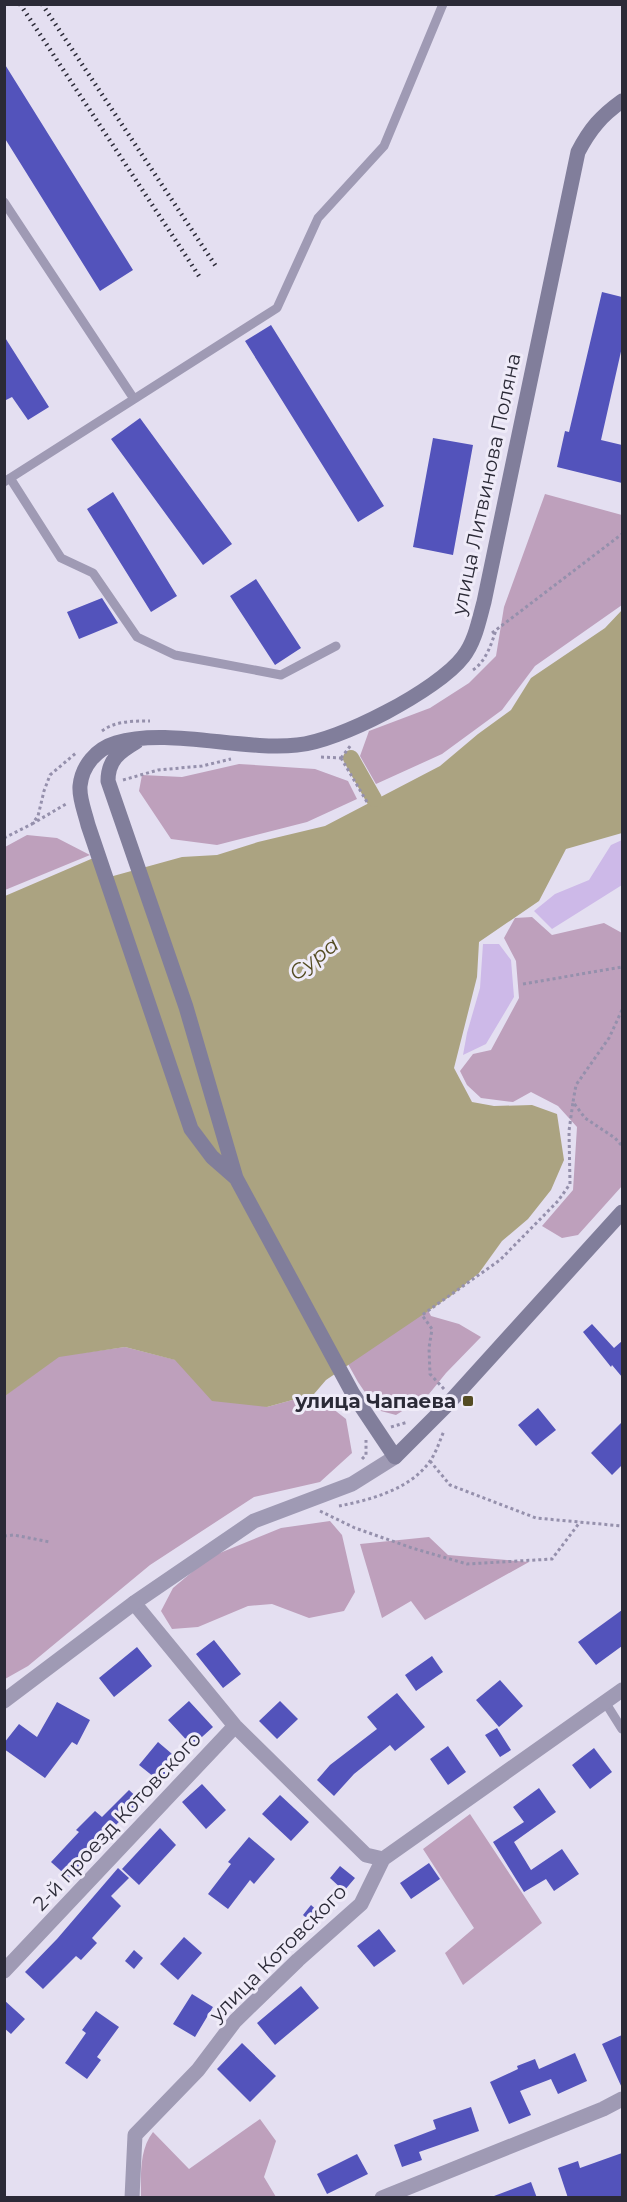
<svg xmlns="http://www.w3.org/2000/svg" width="627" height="2202" font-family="Montserrat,sans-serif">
	<rect width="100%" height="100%" fill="#e4dff1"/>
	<path fill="#bea0bc" d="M545,494L622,515V605L535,666L502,710L442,754L376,784L360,756L369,731L430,708L469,683L496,656L504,607Z
		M239,764L315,769L348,781L357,799L307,822L217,845L171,839L139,791L142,775L182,777Z
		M27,835L57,838L90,855L5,890V847Z
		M532,917L552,935L604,923L622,933V1186L578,1235L562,1238L542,1226L573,1190L577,1127L558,1106L531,1092L513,1102L481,1098L467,1085L460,1071L473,1054L491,1050L519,998L516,961L504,938L515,918Z
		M428,1310L431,1316L459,1324L481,1337L446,1373L429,1394L396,1415L377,1410L358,1382L348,1364Z
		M125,1347L176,1360L267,1407L314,1394L346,1419L352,1453L320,1482L254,1497L150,1565L28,1666L5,1679L4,1396L59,1356Z
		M330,1521L342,1535L355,1592L344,1611L309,1618L272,1604L248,1606L198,1627L172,1629L161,1611L173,1588L210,1557L281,1528Z
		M429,1537L448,1555L529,1562L425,1620L411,1601L382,1618L360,1544Z
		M470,1814L542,1923L463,1985L445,1953L474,1928L423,1849Z
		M260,2119L276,2141L264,2177L276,2197H141C141,2176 139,2150 153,2132L189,2169Z"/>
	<path fill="#cdb9e8" d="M622,840V885L552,929L534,911L555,894L589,880L611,845Z
		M483,944H499L511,960L514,997L486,1044L463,1055L467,1033L480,988Z"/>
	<path fill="#aba381" d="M622,610V833L566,849L539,901L479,942L477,977L454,1068L472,1102L494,1106L532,1105L557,1114L564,1160L551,1190L528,1219L502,1241L479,1273L452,1295L326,1380L314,1394L267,1407L212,1401L175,1360L125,1347L59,1357L5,1396V896L98,856L106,878L182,857L217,855L258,842L325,826L440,766L478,734L511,710L531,678L605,628Z"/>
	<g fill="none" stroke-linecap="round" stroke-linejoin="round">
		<path stroke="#aba381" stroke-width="16" d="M351,758L374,799"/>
	</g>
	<path fill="#5353bb" d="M4,63L133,270L100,291L4,137Z
		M602,292L622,297V347L601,440L622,445V483L557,467L565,431L569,432Z
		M271,325L384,506L358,522L245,341Z
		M4,336L49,407L28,420L12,397L4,401Z
		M140,418L232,544L203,565L111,439Z
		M433,438L473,445L453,555L413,547Z
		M113,492L177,596L151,612L87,509Z
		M256,579L301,648L275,665L230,596Z
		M102,598L118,623L79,639L67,612Z
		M592,1324L614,1348L622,1341V1377L612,1365L611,1367L583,1332Z
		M538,1408L556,1430L536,1446L518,1425Z
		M622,1422V1465L612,1475L591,1453Z
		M622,1610V1646L596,1665L578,1642Z
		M214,1640L241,1674L223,1688L196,1654Z
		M137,1647L152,1666L114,1697L99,1678Z
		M432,1656L443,1672L416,1691L405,1675Z
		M500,1680L523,1706L499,1727L476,1700Z
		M397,1693L425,1727L395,1751L390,1745L354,1774L334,1796L317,1780L330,1765L377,1729L367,1717Z
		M189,1701L213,1727L192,1746L168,1720Z
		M280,1701L298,1719L277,1739L259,1721Z
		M57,1702L90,1720L77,1745L72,1742L45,1778L4,1749V1743L19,1724L37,1737Z
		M497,1728L511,1750L500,1757L485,1735Z
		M158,1742L178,1759L159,1781L139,1765Z
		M448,1746L466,1772L448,1785L430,1759Z
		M594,1748L612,1772L590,1789L572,1765Z
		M202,1784L226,1810L206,1829L182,1802Z
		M539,1788L556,1812L514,1842L531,1870L562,1849L579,1874L554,1891L546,1879L524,1892L493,1842L524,1822L513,1807Z
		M129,1790L143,1803L128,1818L126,1815L80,1860L83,1863L69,1878L51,1862L79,1832L76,1830L95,1811L102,1817Z
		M280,1795L309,1822L291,1841L262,1814Z
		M160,1828L176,1845L139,1885L122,1869Z
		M249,1837L275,1859L254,1884L250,1880L228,1909L208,1894L231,1864L228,1862Z
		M429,1863L440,1879L411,1899L400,1883Z
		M340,1866L355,1878L344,1891L330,1878Z
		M118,1868L129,1878L111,1896L121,1906L92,1938L97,1943L81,1960L76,1956L43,1989L25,1972L57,1939Z
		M311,1905L321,1914L312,1923L303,1915Z
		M379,1929L396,1951L374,1967L357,1946Z
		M184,1937L202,1953L178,1980L160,1964Z
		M134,1950L143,1958L134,1969L125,1961Z
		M301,1986L319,2008L275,2045L257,2023Z
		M192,1994L213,2007L195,2037L173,2024Z
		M4,2000L25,2019L11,2034L4,2028Z
		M96,2011L119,2027L97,2057L101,2060L87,2079L65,2063L86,2033L82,2030Z
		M622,2035V2088L602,2044Z
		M242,2043L276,2076L250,2102L217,2069Z
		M575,2053L587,2081L558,2094L551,2079L520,2091L531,2115L509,2124L490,2082L518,2069L517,2066L535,2059L539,2069Z
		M471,2107L479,2131L419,2152L422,2160L402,2167L394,2145L436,2129L433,2120Z
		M622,2153V2198H568L558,2168L578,2161L580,2168Z
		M357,2154L368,2174L327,2194L317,2174Z
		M531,2182L537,2198H495L494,2196Z"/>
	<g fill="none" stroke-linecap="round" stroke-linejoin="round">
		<path stroke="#9590ac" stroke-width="3" stroke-dasharray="3 3" stroke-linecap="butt" d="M492,633L622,534
			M473,670C486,661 491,645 496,630
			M102,731C115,721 133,721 150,721
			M321,757L341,758
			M341,758L351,745
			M341,758L367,802
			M123,780L158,770L202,766L231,759
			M32,824L66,804
			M4,838L32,824L38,816L44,791L50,775L76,753
			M523,984L622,967
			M622,1010L609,1038L576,1085L573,1102L585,1118L615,1138L622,1146
			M444,1389L430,1374L429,1348L432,1329L422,1315L500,1260L558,1201L570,1184L569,1131L573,1102
			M391,1427L408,1422
			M362,1459L366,1455V1440
			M430,1461L450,1485L536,1518L622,1526
			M339,1506C370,1500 411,1489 430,1461C436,1453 440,1440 444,1431
			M320,1511L355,1528L412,1548L467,1564L552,1559L580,1522
			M4,1536L14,1535L50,1542"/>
		<path stroke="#9f9ab4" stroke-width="9" d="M4,202L134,399
			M10,478L61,558L93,573L137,637L175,655L281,675L336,646
			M4,482L277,308L318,218L384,146L443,4
			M605,1702L622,1729"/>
		<path stroke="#9f9ab4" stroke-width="15" d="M134,1603L235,1726L366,1855L383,1859
			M4,1971L235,1726
			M132,2198L135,2135L198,2070L235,2021L298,1960L361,1904L383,1859L622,1690
			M382,2198L603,2109L622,2099"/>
		<path stroke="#9f9ab4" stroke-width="15" d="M4,1701L134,1603L254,1521L352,1484L395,1457"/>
		<path stroke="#817e9b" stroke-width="15" d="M136,742C119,752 108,760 108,781L186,1007L236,1178L353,1394L395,1457L447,1405L622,1212
			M236,1178L212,1157L191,1129L88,825C85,812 79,799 80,786C82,766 96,749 116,743C167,727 242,751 297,745C338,742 438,690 463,657C475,642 479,620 484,602L578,152C590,129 601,116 622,101"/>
		<path stroke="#2b2a37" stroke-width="4.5" stroke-dasharray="1.5 4.5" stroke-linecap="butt" d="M20,4L201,279
			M42,4L217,268"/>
	</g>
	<rect fill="#544c23" stroke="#efebf8" stroke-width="2" x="462" y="1395" width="12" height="12" rx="3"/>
	<g text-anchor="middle" stroke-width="6" stroke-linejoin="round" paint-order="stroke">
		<g font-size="20" fill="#2b2a37" stroke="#efebf8">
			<text transform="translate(486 484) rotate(-78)" y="7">улица Литвинова Поляна</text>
			<text transform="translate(117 1821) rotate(-47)" y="7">2-й проезд Котовского</text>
			<text transform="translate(278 1953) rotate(-45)" y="7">улица Котовского</text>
		</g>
		<g font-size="20" font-weight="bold" fill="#2b2a37" stroke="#efebf8" text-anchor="end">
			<text x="456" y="1408">улица Чапаева</text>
		</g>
		<g font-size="21" font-style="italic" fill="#544c23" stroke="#efebf8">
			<text transform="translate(314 959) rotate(-38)" y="7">Сура</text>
		</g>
	</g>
	<rect width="627" height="2202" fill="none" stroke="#2b2a37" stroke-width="12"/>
</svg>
